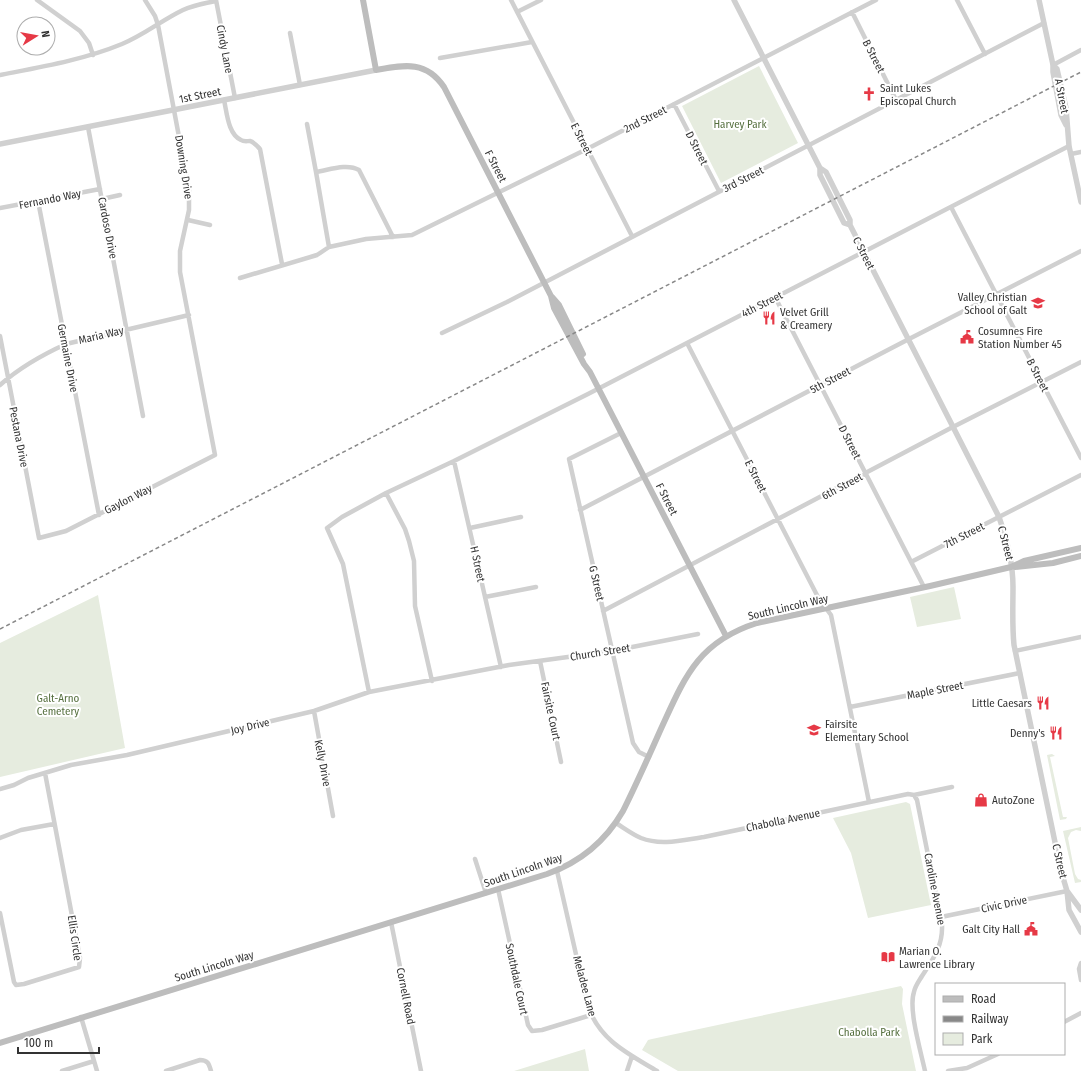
<svg xmlns="http://www.w3.org/2000/svg" width="1081" height="1071" font-family="'Fira Sans Condensed',sans-serif">
	<rect width="100%" height="100%" fill="#fff"/>
	<path fill="#e6ecdf" d="M759,66L798,143L721,183L682,106Z
		M954,587L961,619L917,627L910,597Z
		M98,595L125,748L0,777V643Z
		M1052,754L1055,756L1050,757L1063,817H1067L1066,819L1060,820L1047,755Z
		M906,802L910,804L931,905L868,918L851,853L833,818Z
		M1081,827V831L1076,830L1071,832L1068,838L1075,874L1078,879L1081,880V882L1075,883L1063,831Z
		M901,986L903,989L902,1004L916,1071H678L642,1050L648,1040L652,1039Z
		M585,1049L589,1071H514Z"/>
	<g fill="none" stroke-linecap="round" stroke-linejoin="round">
		<path stroke="#d0d0d0" stroke-width="4.5" d="M37,0L80,31L89,43L93,55
			M216,0L235,98
			M511,0L632,236
			M957,0L985,54
			M517,12L541,0
			M852,12L896,100
			M290,33L300,85
			M440,58L532,42
			M1053,65L1081,50
			M0,75C41,67 83,60 122,44C144,35 162,20 183,10C194,5 205,3 216,1
			M224,100C227,113 228,134 241,140C244,142 247,141 250,141C254,142 257,146 260,149L282,264
			M674,104L719,191
			M307,124L316,172L329,247
			M88,127L143,416
			M1071,154L1081,152
			M316,172C329,170 347,163 359,170L393,237
			M102,199L120,195
			M38,201L99,515
			M951,207L1081,458
			M0,208L100,189
			M188,220L210,225
			M240,278L317,255L329,247L366,239L412,235L587,149L876,0
			M775,297L924,587
			M442,333L507,302L1044,23
			M0,336L39,538L66,531L215,455L180,272V251L189,210V190L158,25L155,16L145,0
			M687,343L819,599L831,615L869,802
			M0,385C18,369 44,354 66,344L189,315
			M621,433L569,459L633,743L639,752L649,757
			M454,461L501,667
			M580,510L909,339L1081,251
			M470,528L521,517
			M911,562L1081,475
			M485,597L536,587
			M603,611L949,429L1081,362
			M1015,651L1081,637
			M540,661L561,762
			M432,681L415,606L414,561L409,541L405,529L386,493L454,461L588,394L1069,146
			M369,692L343,564L327,528L342,517L386,493
			M850,707L1020,673
			M314,711L333,816
			M0,789L14,785L28,778L71,765L127,755L314,711L369,692L509,665L612,651L698,634
			M914,795L917,800L942,925C943,946 933,959 922,976C919,981 915,986 914,992C908,1009 921,1052 925,1071
			M616,823C624,828 632,834 641,838C661,846 683,840 704,837L908,794L914,795L952,787
			M0,838L21,830L54,824
			M475,859L486,893
			M557,871L588,1007C601,1041 627,1053 657,1071
			M498,889L528,1025L532,1031L542,1030L591,1015
			M0,913L14,982L16,985L24,984L79,967L80,958L45,773
			M941,917L1067,891
			M391,922L421,1071
			M1081,963L1079,969L1081,980
			M81,1017L97,1071
			M1064,1022L1081,1013
			M62,1071L94,1061
			M166,1071L200,1060C208,1060 209,1064 211,1071
			M627,1071L632,1056
			M948,1071L967,1068L998,1054"/>
		<path stroke="#d0d0d0" stroke-width="5.5" d="M734,0L820,168L826,172L850,220V225L999,517C1007,540 1013,563 1013,587C1013,606 1012,625 1014,645L1061,871L1067,891L1069,910L1081,932
			M1039,0L1053,65V72L1061,115L1066,125
			M1053,65L1057,69L1066,108L1069,146L1081,202
			M0,144L376,70
			M820,168V175L844,223L850,225
			M1067,891L1081,910"/>
		<path stroke="#bdbdbd" stroke-width="6" d="M363,0L376,70C404,65 426,60 444,87L551,296L554,308L584,364L590,372L726,636
			M552,297L559,305L583,354
			M1015,567L1053,563L1081,556
			M0,1043L547,874C581,862 605,842 623,811C636,785 648,758 660,731C684,679 697,642 757,623L930,586L1011,567L1024,561L1081,548"/>
		<path stroke="#888" stroke-width="1.5" stroke-dasharray="4 3" stroke-linecap="butt" d="M0,629L1081,72"/>
	</g>
	<defs>
		<g id="church-bare" transform="scale(1.08)"><path d="M-1.2-6h2.4v3.5h3.3v2.4h-3.3V6h-2.4V-.1h-3.3v-2.4h3.3Z" fill="#e63946" stroke="#fff" stroke-width="2.5" paint-order="stroke"/></g>
		<g id="school-bare" transform="scale(1.08)"><path d="M0-5L7-2L0 1L-7-2ZM-4 1L0 2.5L4 1V4Q0 6-4 4Z" fill="#e63946" stroke="#fff" stroke-width="2.5" paint-order="stroke"/></g>
		<g id="restaurant-bare" transform="scale(1.08)"><path d="M-5-6h1v4h1v-4h1v4h1v-4h1v5L-1.5 .5V6h-2V.5L-5-1ZM5-6V6H3V1.5H1.5Q1.5-4 5-6Z" fill="#e63946" stroke="#fff" stroke-width="2.5" paint-order="stroke"/></g>
		<g id="civic-bare" transform="scale(1.08)"><path d="M-.6-6.5H3V-4.5H.6V-3L4-1V1h2V6H-6V1h2V-1L-.6-3ZM-1.2 2.5V6h2.4V2.5Z" fill="#e63946" stroke="#fff" stroke-width="2.5" paint-order="stroke"/></g>
		<g id="shop-bare" transform="scale(1.08)"><path d="M-5-2.5h2.3a2.7 3.5 0 0 1 5.4 0H5L5.5 6h-11ZM-1.5-2.5h3a1.5 2.3 0 0 0-3 0Z" fill="#e63946" stroke="#fff" stroke-width="2.5" paint-order="stroke"/></g>
		<g id="library-bare" transform="scale(1.08)"><path d="M-6-4Q-3-5.5-.7-3.5V5Q-3 3-6 4ZM6-4Q3-5.5 .7-3.5V5Q3 3 6 4Z" fill="#e63946" stroke="#fff" stroke-width="2.5" paint-order="stroke"/></g>
	</defs>
	<g fill-rule="evenodd">
		<use href="#church-bare" x="869" y="94"/>
		<use href="#school-bare" x="1038" y="303"/>
		<use href="#restaurant-bare" x="769" y="318"/>
		<use href="#civic-bare" x="967" y="337"/>
		<use href="#restaurant-bare" x="1043" y="703"/>
		<use href="#school-bare" x="814" y="730"/>
		<use href="#restaurant-bare" x="1056" y="733"/>
		<use href="#shop-bare" x="981" y="800"/>
		<use href="#civic-bare" x="1031" y="929"/>
		<use href="#library-bare" x="888" y="957"/>
	</g>
	<g text-anchor="middle" stroke-width="4" stroke-linejoin="round" paint-order="stroke">
		<g font-size="11" fill="#333" stroke="#fff">
			<text transform="translate(225 49) rotate(79)" y="4">Cindy Lane</text>
			<text transform="translate(874 56) rotate(63)" y="4">B Street</text>
			<text transform="translate(200 95) rotate(-11)" y="4">1st Street</text>
			<text transform="translate(1062 96) rotate(79)" y="4">A Street</text>
			<text transform="translate(645 119) rotate(-27)" y="4">2nd Street</text>
			<text transform="translate(582 139) rotate(63)" y="4">E Street</text>
			<text transform="translate(697 148) rotate(63)" y="4">D Street</text>
			<text transform="translate(496 166) rotate(63)" y="4">F Street</text>
			<text transform="translate(184 167) rotate(81)" y="4">Downing Drive</text>
			<text transform="translate(743 179) rotate(-27)" y="4">3rd Street</text>
			<text transform="translate(50 199) rotate(-11)" y="4">Fernando Way</text>
			<text transform="translate(108 228) rotate(79)" y="4">Cardoso Drive</text>
			<text transform="translate(864 253) rotate(63)" y="4">C Street</text>
			<text transform="translate(762 304) rotate(-27)" y="4">4th Street</text>
			<text transform="translate(101 335) rotate(-13)" y="4">Maria Way</text>
			<text transform="translate(68 358) rotate(79)" y="4">Germaine Drive</text>
			<text transform="translate(1038 375) rotate(63)" y="4">B Street</text>
			<text transform="translate(830 380) rotate(-28)" y="4">5th Street</text>
			<text transform="translate(19 437) rotate(79)" y="4">Pestana Drive</text>
			<text transform="translate(850 442) rotate(63)" y="4">D Street</text>
			<text transform="translate(756 476) rotate(63)" y="4">E Street</text>
			<text transform="translate(842 486) rotate(-28)" y="4">6th Street</text>
			<text transform="translate(128 499) rotate(-27)" y="4">Gaylon Way</text>
			<text transform="translate(667 499) rotate(63)" y="4">F Street</text>
			<text transform="translate(964 535) rotate(-27)" y="4">7th Street</text>
			<text transform="translate(1006 543) rotate(76)" y="4">C Street</text>
			<text transform="translate(478 564) rotate(78)" y="4">H Street</text>
			<text transform="translate(597 583) rotate(77)" y="4">G Street</text>
			<text transform="translate(788 607) rotate(-13)" y="4">South Lincoln Way</text>
			<text transform="translate(600 652) rotate(-9)" y="4">Church Street</text>
			<text transform="translate(935 690) rotate(-11)" y="4">Maple Street</text>
			<text transform="translate(551 711) rotate(78)" y="4">Fairsite Court</text>
			<text transform="translate(250 726) rotate(-13)" y="4">Joy Drive</text>
			<text transform="translate(323 763) rotate(79)" y="4">Kelly Drive</text>
			<text transform="translate(783 820) rotate(-12)" y="4">Chabolla Avenue</text>
			<text transform="translate(1060 861) rotate(77)" y="4">C Street</text>
			<text transform="translate(523 870) rotate(-19)" y="4">South Lincoln Way</text>
			<text transform="translate(935 889) rotate(79)" y="4">Caroline Avenue</text>
			<text transform="translate(1004 904) rotate(-12)" y="4">Civic Drive</text>
			<text transform="translate(75 938) rotate(82)" y="4">Ellis Circle</text>
			<text transform="translate(214 966) rotate(-17)" y="4">South Lincoln Way</text>
			<text transform="translate(517 979) rotate(78)" y="4">Southdale Court</text>
			<text transform="translate(585 986) rotate(75)" y="4">Meladee Lane</text>
			<text transform="translate(406 996) rotate(79)" y="4">Cornell Road</text>
		</g>
		<g font-size="11" fill="#333" stroke="#fff" text-anchor="start">
			<text x="880" y="92">Saint Lukes<tspan x="880" dy="13">Episcopal Church</tspan></text>
			<text x="1027" y="301" text-anchor="end">Valley Christian<tspan x="1027" dy="13">School of Galt</tspan></text>
			<text x="780" y="316">Velvet Grill<tspan x="780" dy="13">&amp; Creamery</tspan></text>
			<text x="978" y="335">Cosumnes Fire<tspan x="978" dy="13">Station Number 45</tspan></text>
			<text x="1032" y="707" text-anchor="end">Little Caesars</text>
			<text x="825" y="728">Fairsite<tspan x="825" dy="13">Elementary School</tspan></text>
			<text x="1045" y="737" text-anchor="end">Denny's</text>
			<text x="992" y="804">AutoZone</text>
			<text x="1020" y="933" text-anchor="end">Galt City Hall</text>
			<text x="899" y="955">Marian O.<tspan x="899" dy="13">Lawrence Library</tspan></text>
		</g>
		<g font-size="11" fill="#56703f" stroke="#fff">
			<text x="740" y="128">Harvey Park</text>
			<text x="58" y="702">Galt-Arno<tspan x="58" dy="13">Cemetery</tspan></text>
			<text x="869" y="1036">Chabolla Park</text>
		</g>
	</g>
	<rect x="935" y="983" width="130" height="72" fill="#ffffff" stroke="#adadad"/>
	<rect x="943" y="996" width="20" height="6" fill="#bdbdbd" stroke="#adadad"/>
	<text x="971" y="1003" font-size="12" fill="#333333">Road</text>
	<rect x="943" y="1016" width="20" height="6" fill="#888888" stroke="#adadad"/>
	<text x="971" y="1023" font-size="12" fill="#333333">Railway</text>
	<rect x="943" y="1033" width="20" height="12" fill="#e6ecdf" stroke="#adadad"/>
	<text x="971" y="1043" font-size="12" fill="#333333">Park</text>
	<g transform="translate(36 36) rotate(79)"><circle r="19" fill="#ffffff" stroke="#adadad"/>
	<path d="M0-3L7 15L0 10L-7 15Z" fill="#e63946"/>
	<text y="-6" font-size="11" font-weight="bold" text-anchor="middle" fill="#333333">N</text>
	</g>
	<path d="M18 1047v6h81v-6" fill="none" stroke="#333333" stroke-width="2"/>
	<text x="24" y="1047" font-size="12" fill="#333333" stroke="#ffffff" stroke-width="3" paint-order="stroke">100 m</text>
</svg>
